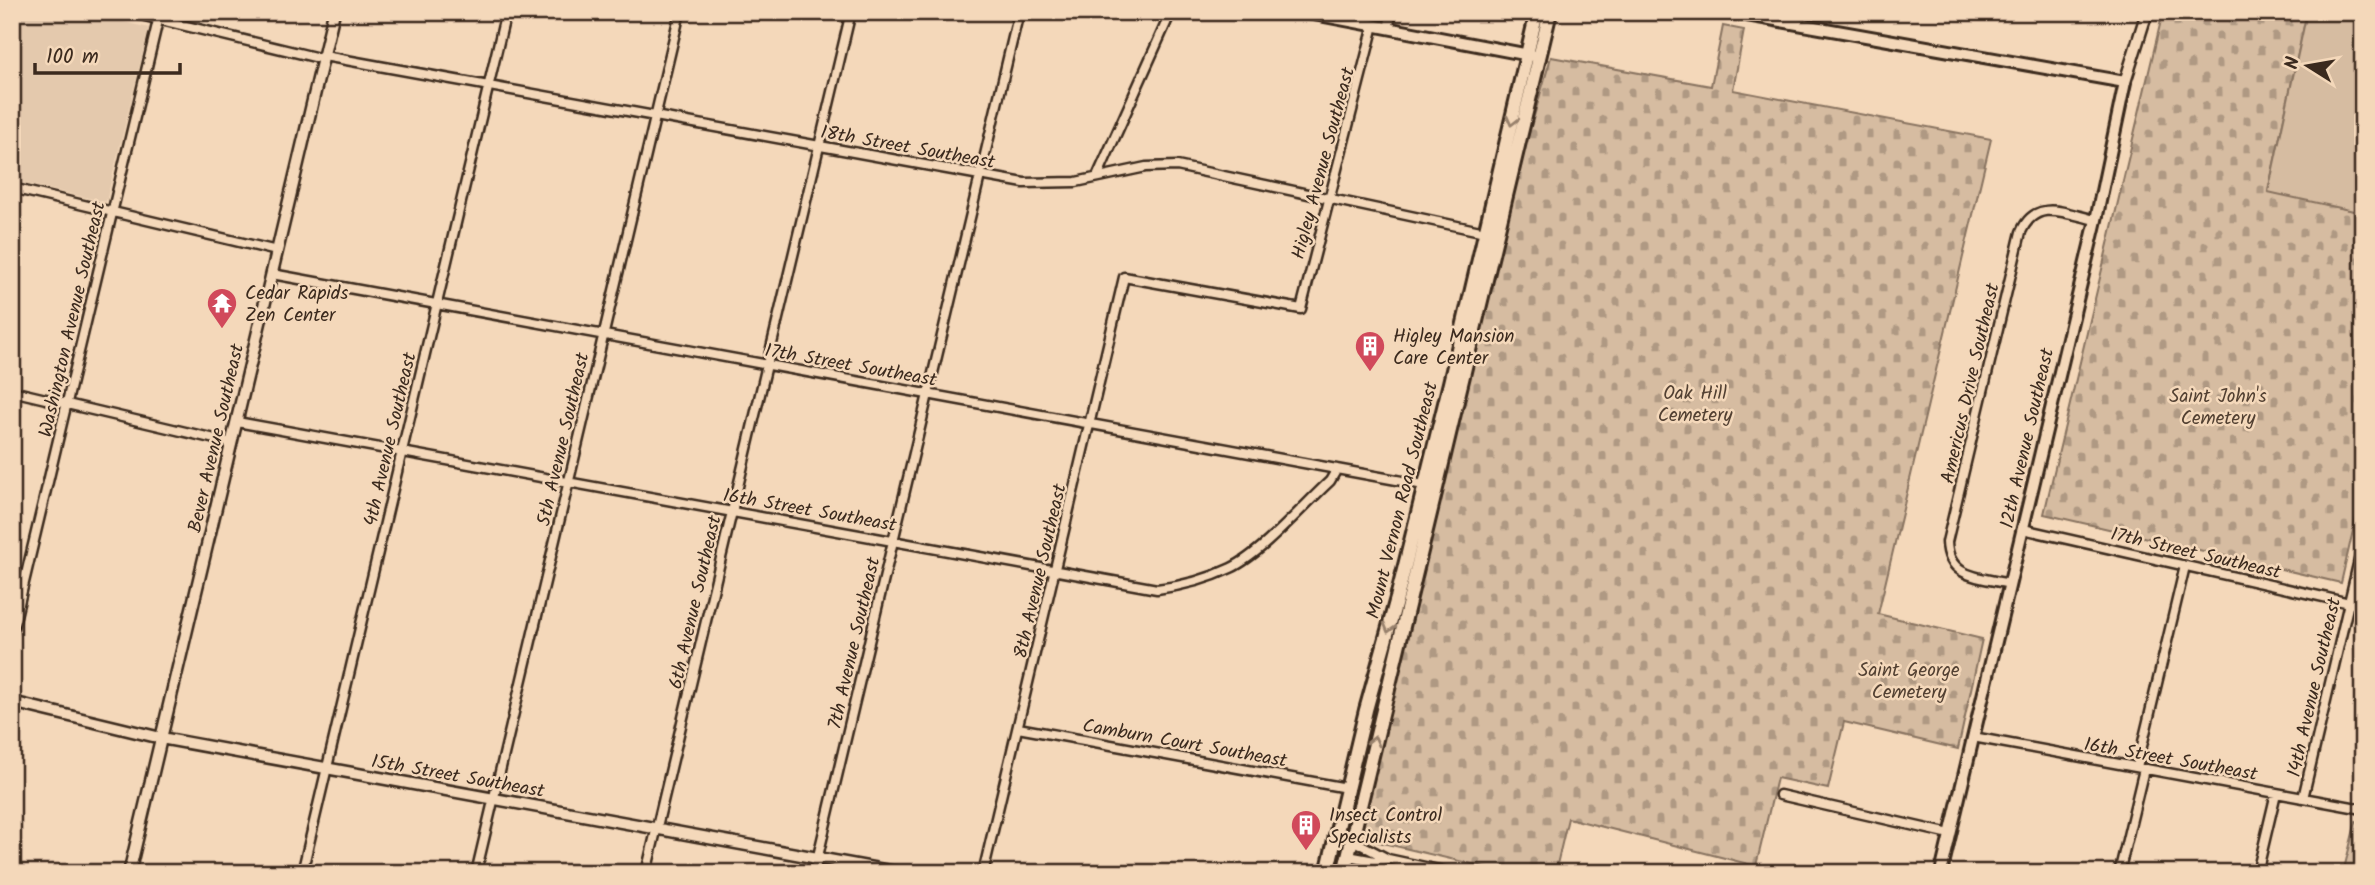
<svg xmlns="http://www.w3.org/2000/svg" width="2375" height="885" font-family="Kalam,sans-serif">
	<defs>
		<pattern id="cemetery-stones" width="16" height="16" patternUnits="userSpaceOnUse" patternTransform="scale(1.75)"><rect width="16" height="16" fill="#d6bca1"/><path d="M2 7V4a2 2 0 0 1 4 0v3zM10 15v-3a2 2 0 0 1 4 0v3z" fill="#af9983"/></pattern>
	</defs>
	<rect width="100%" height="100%" fill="#f4d8ba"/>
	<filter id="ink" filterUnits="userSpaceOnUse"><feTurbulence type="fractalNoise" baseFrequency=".0143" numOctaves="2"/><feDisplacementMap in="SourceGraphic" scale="14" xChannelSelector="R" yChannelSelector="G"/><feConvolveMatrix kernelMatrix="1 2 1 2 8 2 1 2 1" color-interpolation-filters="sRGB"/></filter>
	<g filter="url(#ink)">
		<path fill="#e4c9ad" d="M12,12H82L149,28L106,202L12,181Z"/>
		<path fill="url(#cemetery-stones)" stroke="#887360" stroke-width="2" d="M2163,12H2307L2268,191L2363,213V487L2341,583L2044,514Z
			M1723,26L1744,30L1733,90L1991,139L1878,614L1982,639L1958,749L1844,722L1828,789L1777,778L1756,866L1568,818L1555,873H1510L1361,838L1359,833L1515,182L1551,57L1711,86Z"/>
		<path fill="#d6bca1" stroke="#887360" stroke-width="2" d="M2307,12H2363V213L2268,192Z
			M2356,821L2363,823V873H2343Z"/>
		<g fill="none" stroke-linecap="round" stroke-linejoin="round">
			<g stroke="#3b2a1e" stroke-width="13">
				<path id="minor" d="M128,12L323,59
					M1388,28L1392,12
					M324,56L1024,183L1076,182L1146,167L1177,166L1485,232
					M1097,177L1171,12
					M12,188L277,251
					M272,274L1424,485
					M12,391L232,443
					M237,422L1157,589C1182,586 1208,579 1231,568C1261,554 1304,505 1330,481L1337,469
					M2023,529L2363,606
					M2010,584C1981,577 1948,579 1947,542L2021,232C2036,197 2067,214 2096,220
					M12,633L160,12
					M1018,728L1347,788
					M1973,737L2363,809
					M2137,767L2185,566
					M1780,795L1950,834
					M2303,798L2363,543
					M1352,838L1356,842L1388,859L1453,873
					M1348,856L1375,861L1388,859
					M302,873L506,12
					M476,873L680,12
					M646,873L851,12
					M814,873L1019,12
					M983,873L1124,277L1301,309L1374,25
					M2119,873L2144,769
					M2257,873L2276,793"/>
			</g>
			<g stroke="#3b2a1e" stroke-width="15">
				<path id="tertiary" d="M2125,82L2147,12
					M12,702L161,738L900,873
					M129,873L334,12"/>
			</g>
			<g stroke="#3b2a1e" stroke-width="16">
				<path id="secondary" d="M1303,12L1540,57
					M1730,12L2125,82L2096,220L1941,873"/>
			</g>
			<g stroke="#3b2a1e" stroke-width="18">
				<path id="primary" d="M1327,873L1366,710L1397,598L1450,383L1537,12
					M1344,873L1550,12"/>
			</g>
			<use href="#minor" stroke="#f4d8ba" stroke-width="8"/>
			<use href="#tertiary" stroke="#f4d8ba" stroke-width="10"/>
			<use href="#secondary" stroke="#f4d8ba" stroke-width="10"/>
			<use href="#primary" stroke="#f4d8ba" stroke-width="12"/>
		</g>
		<defs><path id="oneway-chevron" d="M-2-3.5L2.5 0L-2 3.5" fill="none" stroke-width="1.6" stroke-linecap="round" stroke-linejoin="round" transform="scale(1.75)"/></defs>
		<g stroke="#98816c">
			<use href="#oneway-chevron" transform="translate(1512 121) rotate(104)"/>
			<use href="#oneway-chevron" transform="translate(1389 628) rotate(106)"/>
			<use href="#oneway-chevron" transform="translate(1374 741) rotate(-76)"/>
		</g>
	</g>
	<defs>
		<g id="temple-pin" transform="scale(1.575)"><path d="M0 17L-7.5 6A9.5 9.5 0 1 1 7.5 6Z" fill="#d1495b" stroke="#f4d8ba"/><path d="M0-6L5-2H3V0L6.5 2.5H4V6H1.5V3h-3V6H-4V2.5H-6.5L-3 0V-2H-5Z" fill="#fff"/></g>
		<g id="building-pin" transform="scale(1.575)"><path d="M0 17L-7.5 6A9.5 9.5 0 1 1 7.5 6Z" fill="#d1495b" stroke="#f4d8ba"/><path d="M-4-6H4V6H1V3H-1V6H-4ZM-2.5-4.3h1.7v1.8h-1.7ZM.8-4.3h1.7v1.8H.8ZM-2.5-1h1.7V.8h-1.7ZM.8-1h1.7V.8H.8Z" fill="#fff"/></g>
	</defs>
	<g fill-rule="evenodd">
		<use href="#temple-pin" x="222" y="303"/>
		<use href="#building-pin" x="1370" y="346"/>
		<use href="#building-pin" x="1306" y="825"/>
	</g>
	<g text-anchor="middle" stroke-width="5" stroke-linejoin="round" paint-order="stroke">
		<g font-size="19" fill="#3b2a1e" stroke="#f4d8ba">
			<text transform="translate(908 146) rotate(10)" y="7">18th Street Southeast</text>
			<text transform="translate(1322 163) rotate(-75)" y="7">Higley Avenue Southeast</text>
			<text transform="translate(71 319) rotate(-77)" y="7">Washington Avenue Southeast</text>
			<text transform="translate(851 364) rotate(10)" y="7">17th Street Southeast</text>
			<text transform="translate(1969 383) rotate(-77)" y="7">Americus Drive Southeast</text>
			<text transform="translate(215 438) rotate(-77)" y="7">Bever Avenue Southeast</text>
			<text transform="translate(2026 438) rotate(-77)" y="7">12th Avenue Southeast</text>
			<text transform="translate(389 439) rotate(-77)" y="7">4th Avenue Southeast</text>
			<text transform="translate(562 439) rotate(-77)" y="7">5th Avenue Southeast</text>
			<text transform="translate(1401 500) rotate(-76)" y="7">Mount Vernon Road Southeast</text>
			<text transform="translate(810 509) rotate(10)" y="7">16th Street Southeast</text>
			<text transform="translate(2196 552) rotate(13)" y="7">17th Street Southeast</text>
			<text transform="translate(1039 571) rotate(-77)" y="7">8th Avenue Southeast</text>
			<text transform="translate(694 602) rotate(-77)" y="7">6th Avenue Southeast</text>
			<text transform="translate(853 643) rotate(-77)" y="7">7th Avenue Southeast</text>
			<text transform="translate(2313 687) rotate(-77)" y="7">14th Avenue Southeast</text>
			<text transform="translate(1185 742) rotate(10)" y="7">Camburn Court Southeast</text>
			<text transform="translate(2171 758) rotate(10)" y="7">16th Street Southeast</text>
			<text transform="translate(458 775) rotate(10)" y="7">15th Street Southeast</text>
		</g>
		<g font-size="19" fill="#3b2a1e" stroke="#f4d8ba" text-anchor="start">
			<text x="245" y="299">Cedar Rapids<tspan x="245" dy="22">Zen Center</tspan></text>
			<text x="1393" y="342">Higley Mansion<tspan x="1393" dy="22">Care Center</tspan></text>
			<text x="1329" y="821">Insect Control<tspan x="1329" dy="22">Specialists</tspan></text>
		</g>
		<g font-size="19" fill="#524032" stroke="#f4d8ba">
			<text x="1695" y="399">Oak Hill<tspan x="1695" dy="22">Cemetery</tspan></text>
			<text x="2218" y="402">Saint John's<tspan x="2218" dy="22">Cemetery</tspan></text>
			<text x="1909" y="676">Saint George<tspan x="1909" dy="22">Cemetery</tspan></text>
		</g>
	</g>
	<rect width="2375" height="885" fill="none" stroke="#f4d8ba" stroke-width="42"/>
	<rect x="21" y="21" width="2333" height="843" fill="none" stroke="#3b2a1e" stroke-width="2.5" filter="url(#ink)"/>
	<g transform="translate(2308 66) rotate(281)" stroke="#f4d8ba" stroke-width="5" paint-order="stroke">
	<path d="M0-5L12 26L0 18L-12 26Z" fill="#3b2a1e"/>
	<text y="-10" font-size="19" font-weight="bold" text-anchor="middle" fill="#3b2a1e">N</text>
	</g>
	<path d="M35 63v10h145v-10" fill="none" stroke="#3b2a1e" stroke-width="3.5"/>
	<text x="46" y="63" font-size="21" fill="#3b2a1e" stroke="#f4d8ba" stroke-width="5" paint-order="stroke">100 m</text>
</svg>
